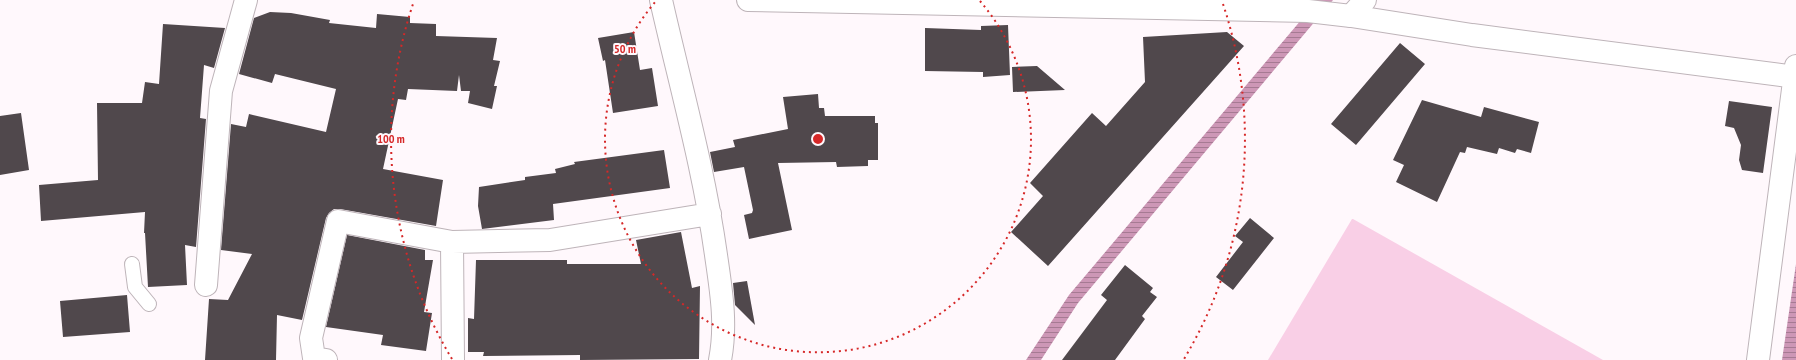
<svg xmlns="http://www.w3.org/2000/svg" width="1796" height="360" font-family="'PT Sans Narrow',sans-serif">
	<defs>
		<pattern id="water-rules" width="6" height="5" patternUnits="userSpaceOnUse"><rect width="6" height="5" fill="#cd97b6"/><path d="M0 2.5h6" fill="none" stroke="#a67a93"/></pattern>
	</defs>
	<rect width="100%" height="100%" fill="#fff8fc"/>
	<path fill="#f9cfe6" d="M1352,219H1353L1603,360H1268Z"/>
	<path fill="url(#water-rules)" d="M1318,0H1333L1078,303L1041,360H1026L1069,295Z
		M1796,264V360H1782Z"/>
	<path fill="#50484c" d="M270,12L291,13L330,20L329,23L376,28L377,14L410,17V23L436,24V36L497,38L493,60L500,61L494,86H497L492,109L468,103L470,91H461L459,75L457,91L408,89L406,100L398,99L383,169L443,180L436,226L340,209H334L329,213L326,218L302,320L277,315L276,360H205L209,299L228,300L252,254L221,250L231,124L246,127L249,114L326,132L336,89L275,74L272,83L239,74L254,18Z
		M163,24L225,28L214,68L204,65L200,118L206,119L196,247L185,245L187,285L148,287L145,233H144L145,212L41,221L39,185L98,180L97,103H142L145,82L159,84Z
		M1008,25L1010,75L983,77V72L925,71V28L981,30V26Z
		M634,32L640,70L652,68L658,106L613,113L605,60L603,61L598,38Z
		M1227,32L1244,46L1048,266L1011,232L1043,196L1030,183L1092,113L1106,126L1145,82L1143,37Z
		M1400,43L1425,64L1356,145L1331,124Z
		M1037,66L1065,90L1013,92L1012,67Z
		M818,94L819,108H824L825,116H875V123H878V160H868V166L837,167L836,162L778,163L792,230L749,239L744,215L752,213L753,210L744,167L714,172L710,152L735,147L733,140L788,129L783,97Z
		M1422,100L1481,117L1484,107L1539,122L1531,153L1517,149L1515,153L1499,148L1497,154L1467,147L1465,153L1460,152L1437,202L1396,182L1404,165L1393,160Z
		M1729,101L1772,107L1763,173L1742,170L1739,160L1741,145L1734,128L1725,126Z
		M21,113L29,170L0,175V116Z
		M664,150L670,188L553,204L554,220L482,229L478,206L479,187L525,180V177L556,173L555,169L575,164L574,162Z
		M1250,218L1274,238L1233,290L1216,277L1243,242L1235,236Z
		M681,232L692,288L700,286L699,359L580,360V355L483,356L484,352H468V318L474,319L476,260H567V264H641L636,240Z
		M347,235L425,250V260H433L424,312L432,313L426,351L381,345L383,335L326,327Z
		M1125,265L1153,288L1150,292L1157,297L1142,316L1145,319L1115,360H1062L1107,300L1101,295Z
		M747,281L755,325L735,305L733,283Z
		M127,295L130,332L63,337L60,301Z"/>
	<g fill="none" stroke-linecap="round" stroke-linejoin="round">
		<g stroke="#beb4b9" stroke-width="16">
			<path id="service" d="M132,264L135,287L149,304"/>
		</g>
		<g stroke="#beb4b9" stroke-width="24">
			<path id="minor" d="M661,0C680,84 704,169 716,255C721,290 727,324 720,360
				M1351,16L1365,0
				M452,242L453,360
				M206,285L221,91L246,0
				M326,360L314,358L311,338L338,221L452,242L550,240L710,214
				M1758,360L1796,66"/>
		</g>
		<g stroke="#beb4b9" stroke-width="24">
			<path id="tertiary" d="M748,0L1308,11L1351,16L1472,35L1796,77"/>
		</g>
		<use href="#service" stroke="#fff" stroke-width="14"/>
		<use href="#minor" stroke="#fff" stroke-width="22"/>
		<use href="#tertiary" stroke="#fff" stroke-width="22"/>
	</g>
	<g fill="none" stroke="#d62828" stroke-width="2" stroke-dasharray="2 4">
		<path d="M980 1A213 213 0 1 1 656 1"/>
		<path d="M452 359A427 427 0 0 1 413 4M1223 4A427 427 0 0 1 1184 359"/>
	</g>
	<circle cx="818" cy="139" r="6" fill="#d62828" stroke="#fff8fc" stroke-width="2"/>
	<g font-size="12" text-anchor="middle" font-weight="bold" fill="#d62828" stroke="#fff8fc" stroke-width="4" stroke-linejoin="round" paint-order="stroke">
		<text x="625" y="53">50 m</text>
		<text x="391" y="143">100 m</text>
	</g>
</svg>
